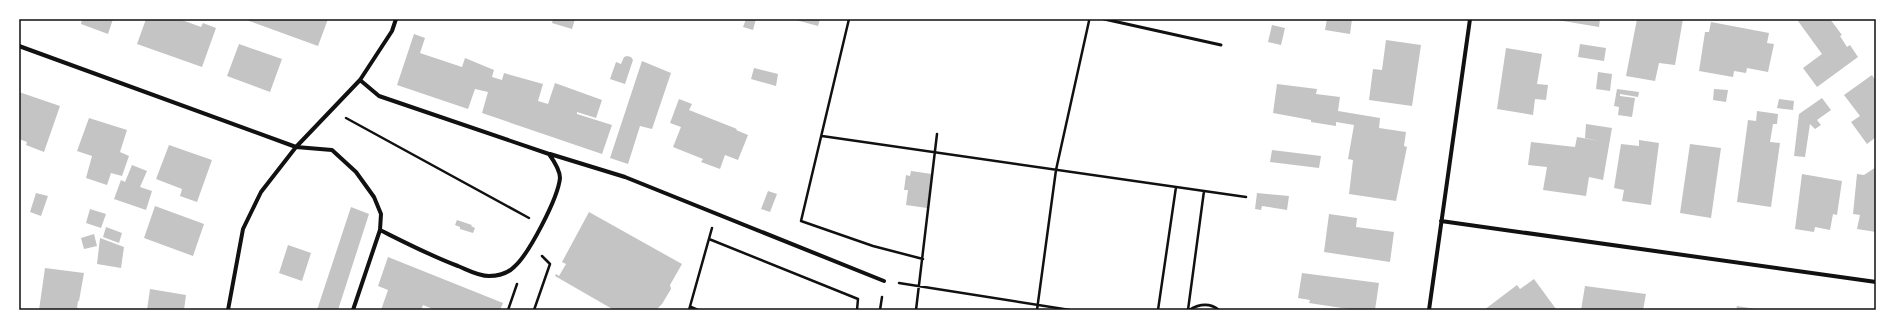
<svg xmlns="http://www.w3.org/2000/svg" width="1895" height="329" font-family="Overpass,sans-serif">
	<rect width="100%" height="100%" fill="#fff"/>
	<path fill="#c4c4c4" d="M82,19H113L108,34L81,24Z
		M146,19H183L182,20L201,27L203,23L216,28L202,67L137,44Z
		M244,19H328L318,46Z
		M553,19H575L572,29L552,23Z
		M746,19H756L753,30L743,27Z
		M792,19H820L818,26Z
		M1327,19H1352L1350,34L1325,30Z
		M1551,19H1600L1599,27Z
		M1637,19H1683L1675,65L1659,63L1655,81L1626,76Z
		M1800,19H1830L1842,35L1840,36L1847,47L1850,45L1858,57L1817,87L1803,68L1822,54L1798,21Z
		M1711,22L1769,33L1767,43L1774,44L1768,72L1747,68L1746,73L1734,71L1733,77L1699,71L1705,32H1709Z
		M1272,25L1285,28L1281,45L1268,42Z
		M414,34L425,38L420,53L462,67L465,58L494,70L492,77L502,80L504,73L543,84L538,101L548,104L555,83L602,100L596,118L577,112V114L612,125L602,154L482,113L488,92L475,89L468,109L397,85Z
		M1386,40L1421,45L1412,106L1369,100L1373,69L1382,70Z
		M239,44L282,59L270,92L227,76Z
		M1580,44L1606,48L1604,61L1578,57Z
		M1506,48L1542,54L1537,84L1548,85L1546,100L1535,99L1533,115L1497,109Z
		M627,56L631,57L633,60L625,84L610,79L616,62L621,64L624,57Z
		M642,61L671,73L652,129L640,126L628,164L610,158Z
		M754,68L778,74L776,86L751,79Z
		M1598,72L1612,74L1610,91L1596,89Z
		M1872,75L1876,81V137L1867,144L1851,122L1860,116L1844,95Z
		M1277,84L1317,89L1316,94L1340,97L1338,111L1380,118L1379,128L1406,132L1404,146L1407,147L1396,201L1349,194L1353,160L1348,159L1354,125L1336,122V126L1311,122V120L1273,113Z
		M1617,89L1639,92L1638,97L1620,94V96L1635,98L1632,117L1618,115L1619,107L1614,106Z
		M1714,89L1728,90L1726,102L1713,100Z
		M19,92L60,106L44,152L26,145L27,142L19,139Z
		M1822,98L1831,110L1817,120L1821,125L1815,129L1810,124L1805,157L1794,156L1799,114Z
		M679,99L692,104L689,110L737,129L736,130L748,135L738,160L725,155L720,169L701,162L703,159L673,147L681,127L670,123Z
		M1779,99L1794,101L1793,110L1777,108Z
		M1757,111L1778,114L1777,124H1773L1770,142L1780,143L1771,207L1737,202L1748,120L1756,121Z
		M89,118L127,130L120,152L129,156L122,176L111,173L107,185L86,178L92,156L77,151Z
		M1586,124L1612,128L1603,180L1589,177L1586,196L1543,190L1547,167L1528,165L1531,142L1575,147L1577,137L1600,141L1585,138Z
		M1639,140L1659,143L1651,205L1622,201L1624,190L1614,188L1621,144L1639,146Z
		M1690,144L1721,148L1711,218L1680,213Z
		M169,145L212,160L197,202L180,196L182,189L156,179Z
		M1272,150L1321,156L1319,168L1270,162Z
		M132,165L147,171L140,187L152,191L146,210L114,199L121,180L125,182Z
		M1876,167V232L1857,229L1860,215L1853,214L1857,174L1864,175Z
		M911,171L932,174L927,208L906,205L908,190H904L906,175L910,176Z
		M1802,174L1842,181L1837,215L1833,214L1830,230L1815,227L1814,232L1795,229Z
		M768,191L777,194L770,212L761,209Z
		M36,193L48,196L41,216L30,212Z
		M1257,193L1289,196L1287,210L1262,206L1261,210L1255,209Z
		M155,206L204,224L193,256L144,238Z
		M351,207L369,214L338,310H317Z
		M90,209L106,214L101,228L86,223Z
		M589,212L682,264L670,285L671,289L662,304L656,310H614L555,276L556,274L559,276L566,264L562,262Z
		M1329,214L1357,218L1356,227L1394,232L1390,262L1324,252Z
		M457,220L472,225L471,226L475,228L473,233L460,229V227L455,225Z
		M106,227L122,233L119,243L103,237Z
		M94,234L97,246L84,249L81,238Z
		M100,238L124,247L121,268L97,264Z
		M288,245L311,253L302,281L279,273Z
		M388,257L503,303L500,310H435L423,305L421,310H381L388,290L378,286Z
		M45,268L84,273L79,301H78L77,308H79V310H39Z
		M1302,273L1379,283L1375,310H1355L1309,303L1310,300L1298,298Z
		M1534,279L1556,309L1555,310H1484L1517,285L1520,289Z
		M1585,286L1646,294L1643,310H1581Z
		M150,289L186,295L184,310H147Z
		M1737,306L1756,309V310H1736Z"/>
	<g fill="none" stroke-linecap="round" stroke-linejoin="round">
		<path stroke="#111" stroke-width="2.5" d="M849,19L801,221L873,246L923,259
			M346,118L529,218
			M822,136L1246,197
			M709,239L858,299L857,310
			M899,283L1070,310
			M691,307L698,310
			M508,310L517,284
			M534,310L550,264L542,256
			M689,310L712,228
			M880,310L882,297
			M916,310L937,134
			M1037,310L1056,170L1089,21
			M1158,310L1176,187
			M1188,310L1204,191
			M1189,310C1199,304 1209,302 1219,310"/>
		<path stroke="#111" stroke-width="3" d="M1104,19L1221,45"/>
		<path stroke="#111" stroke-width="4" d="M19,46L296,147L332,150L356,172L374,197L381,214L380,230L353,310
			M360,80L379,96L549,154C554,161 560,170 560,178C558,198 529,254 514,267C507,274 499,276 489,276C478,276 468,270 458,266C431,256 406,243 380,230
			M550,154L625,177L884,281
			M1441,221L1876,282
			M228,310L243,229L261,192L296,147L360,80L392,31L396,19
			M1429,310L1470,19"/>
	</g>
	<rect width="1895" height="329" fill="none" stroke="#ffffff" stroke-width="40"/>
	<rect x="20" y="20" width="1855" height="289" fill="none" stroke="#111" stroke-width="1.5"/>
</svg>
